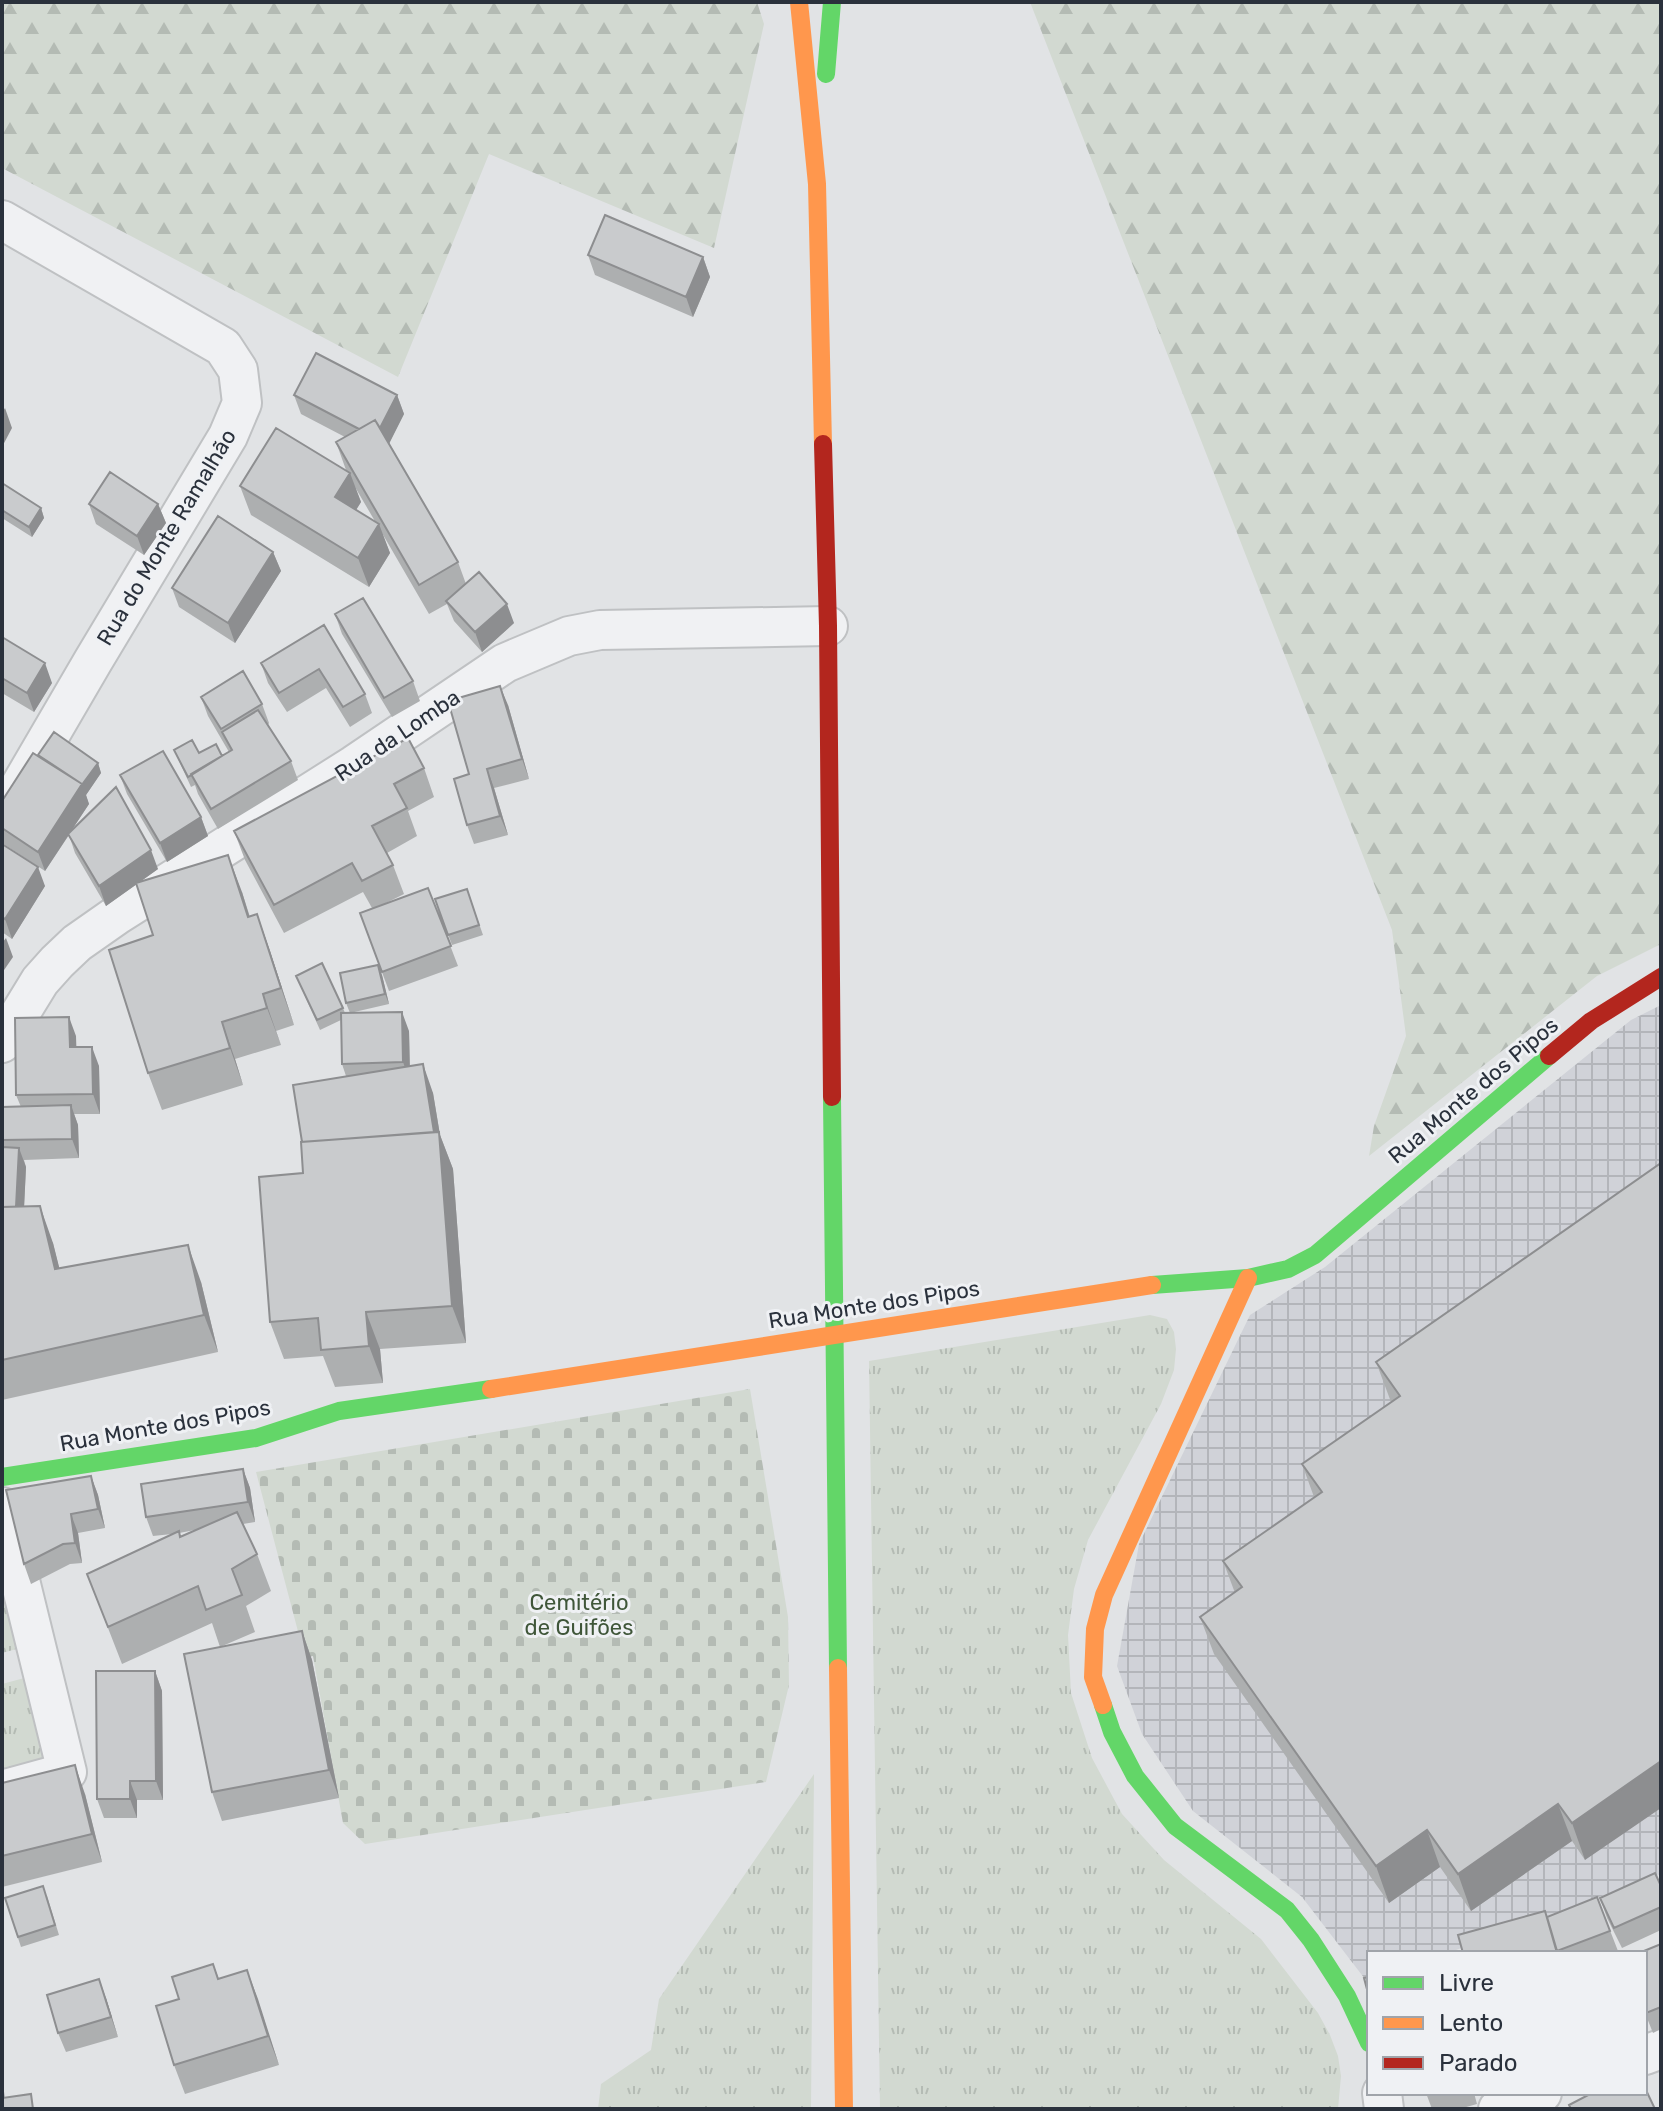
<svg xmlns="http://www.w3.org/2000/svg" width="1663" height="2111" font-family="Rubik,sans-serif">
	<defs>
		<pattern id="industrial-grid" width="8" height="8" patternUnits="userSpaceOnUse" patternTransform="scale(2)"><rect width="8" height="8" fill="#d0d2d8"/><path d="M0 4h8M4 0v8" fill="none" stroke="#b3b5ba"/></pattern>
		<pattern id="grass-tufts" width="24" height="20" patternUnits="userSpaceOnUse" patternTransform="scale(2)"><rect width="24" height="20" fill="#d2d9d1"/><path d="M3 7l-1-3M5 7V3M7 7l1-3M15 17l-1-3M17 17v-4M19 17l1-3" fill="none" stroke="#b4bbb4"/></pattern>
		<pattern id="forest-firs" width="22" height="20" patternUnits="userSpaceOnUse" patternTransform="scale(2)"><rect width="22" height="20" fill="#d2d9d1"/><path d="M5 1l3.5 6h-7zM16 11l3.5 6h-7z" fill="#b4bbb4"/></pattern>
		<pattern id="cemetery-stones" width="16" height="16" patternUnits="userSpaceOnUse" patternTransform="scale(2)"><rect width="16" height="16" fill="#d2d9d1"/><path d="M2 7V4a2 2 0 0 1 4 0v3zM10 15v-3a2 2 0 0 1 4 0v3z" fill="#b4bbb4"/></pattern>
	</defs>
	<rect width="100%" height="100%" fill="#e1e3e5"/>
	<path fill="url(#industrial-grid)" d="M1661,1005V1874L1448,1953H1369L1368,1983L1302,1897L1193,1811L1142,1734L1117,1666L1139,1544L1250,1315L1325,1267L1631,1020Z"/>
	<path fill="url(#grass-tufts)" d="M1150,1315L1167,1319L1174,1332L1176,1349L1174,1370L1161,1404L1088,1540L1074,1589L1068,1635L1071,1693L1092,1758L1122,1814L1164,1860L1261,1939L1318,2013L1330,2035L1338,2056L1341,2076L1338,2109H880L869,1361Z
		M2,1555L24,1647L2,1653Z
		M28,1677L49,1765L2,1777V1684Z
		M814,1774L811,2109H598L601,2084L651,2050L659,1999Z"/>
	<path fill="url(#forest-firs)" d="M2,2H757L764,24L714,248L489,154L398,377L2,168Z
		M1030,2H1661V944L1597,976L1369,1156L1374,1126L1406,1036L1392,930Z"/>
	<path fill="url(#cemetery-stones)" d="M750,1389L788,1617L789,1685L766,1782L365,1844L343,1823L313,1656L305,1658L256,1472Z"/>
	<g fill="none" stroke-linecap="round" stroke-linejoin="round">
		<g stroke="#bfc1c3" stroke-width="42">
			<path id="street" d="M2,220L223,347L238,370L242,403L228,436L93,661L2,817
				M2,1043L40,981L57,962L77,943L117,915L354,765L505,663L569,636L600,630L828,626
				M2,1507L67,1772L2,1790
				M1645,2055L1661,2049
				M1382,2093L1384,2109
				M1498,2109L1542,2093"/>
		</g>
		<use href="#street" stroke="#f0f1f3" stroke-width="38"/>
		<path stroke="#63d668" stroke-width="18" d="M826,74L832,2
			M832,1097L838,1668
			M1152,1285L1248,1278L1288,1269L1315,1255L1549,1056
			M2,1477L256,1438L339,1411L491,1389
			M1103,1705L1112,1732L1135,1776L1175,1826L1287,1910L1311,1940L1347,1996L1369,2043"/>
		<path stroke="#ff974d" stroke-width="18" d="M799,2L817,184L823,444
			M838,1668L844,2109
			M1103,1705L1093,1677L1095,1629L1104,1595L1248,1278"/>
		<path stroke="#b3261e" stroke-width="18" d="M823,444L828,626L832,1097
			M1549,1056L1591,1021L1661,977"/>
		<path stroke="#ff974d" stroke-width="18" d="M491,1389L1152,1285"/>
	</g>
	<path fill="#adafb0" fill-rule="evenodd" d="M588,255L703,257L710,277L693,317L595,275Z
		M294,395H397L404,414L389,443L458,562L466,584L514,623L482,652L454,621L447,604L429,614L382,533L390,553L369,587L251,515L240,486L346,470L336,442L345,437L301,414ZM355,487L376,523L356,510L361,502Z
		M2,483L41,508L44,518L32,537L2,518Z
		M89,504H158L166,523L144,555L96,524Z
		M273,552L281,571L235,643L179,607L172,588Z
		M335,614L413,681L420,701L392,717L342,634Z
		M324,625L365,694L372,713L350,727L326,688L287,712L268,683L261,663Z
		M2,637L52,683L34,712L2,693Z
		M201,697L262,704L269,723L268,725L291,761L298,780L218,829L198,794L195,785L191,787L174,750L222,756L229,752L208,716Z
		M508,705L529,779L494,788L508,835L474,844L467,825L469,774Z
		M38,755L98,763L101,773L86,795L89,804L72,829L158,869L140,882L242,892L250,917L257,914L270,951L294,1025L276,1031L281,1045L235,1059L243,1085L162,1110L148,1073L153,935L137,884L106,906L75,853L69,835L45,871L2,843V801L39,757Z
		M424,768L434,797L408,811L417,836L387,853L393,865L404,894L384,904L428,888L458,966L389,991L360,913L372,908L363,892L284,933L245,860L234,831Z
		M120,775L201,817L208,836L167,862L127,794Z
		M2,844L45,886L12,939L2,932Z
		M467,889L483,935L452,945L435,899Z
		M382,975L389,1004L350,1013L346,1003Z
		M296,976L343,1008L345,1013L409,1031L410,1066L433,1093L440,1135L453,1169L466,1343L380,1349L383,1383L335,1387L323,1356L284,1359L270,1322L303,1173L302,1142L346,1076L342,1064L341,1020L320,1030Z
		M76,1036V1047L99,1066L100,1114H74L78,1125L79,1158L24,1160L26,1167L24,1206L53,1243L59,1268L201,1282L218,1352L2,1400V1107H21L16,1095Z
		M1661,1163L1585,1860L1572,1841L1471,1911L1440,1867L1389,1903L1214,1654L1200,1617L1235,1593L1223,1561L1314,1497L1302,1464L1391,1402L1376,1362Z
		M243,1469L250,1488L255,1522L243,1524L257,1554L271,1591L246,1606L255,1632L220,1647L212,1623L122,1664L87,1574L172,1534L153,1536L146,1517ZM195,1530L181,1536L179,1533Z
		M91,1476L98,1495L105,1528L78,1533L82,1563L70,1564L31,1584L24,1564Z
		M302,1631L312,1660L339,1798L222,1821L212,1792Z
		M155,1671L162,1691L163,1800H137V1818H104L97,1799Z
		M2,1783L85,1794L102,1862L2,1887Z
		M1661,1886V1930L1622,1948L1607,1918L1600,1898Z
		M47,1896L59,1935L21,1947L5,1898Z
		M1597,1897L1618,1951L1611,1953H1463Z
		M1661,1944V2029L1653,2033L1645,2013V1953Z
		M213,1964L219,1979L247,1970L279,2065L185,2094L174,2065L179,1999Z
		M106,1998L118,2037L66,2052L58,2033Z
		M1426,2093H1474L1477,2104L1459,2109H1432Z"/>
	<path fill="#8d8e90" d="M703,257L710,277L693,317L686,297Z
		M397,395L404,414L387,448L379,428Z
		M5,408L12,428L2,447V413Z
		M350,473L361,502L346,526L335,497Z
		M158,504L166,523L144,555L137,536Z
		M41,508L44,518L32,537L29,527Z
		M379,524L390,553L369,587L358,558Z
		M273,552L281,571L235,643L228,623Z
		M507,604L514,623L482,652L475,632Z
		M45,663L52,683L34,712L27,693Z
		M500,686L508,705L529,779L522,759Z
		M98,763L101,773L86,795L89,804L45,871L38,852L82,784Z
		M487,769L494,788L508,835L500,816Z
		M201,817L208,836L167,862L160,843Z
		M151,850L158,869L106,906L99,886Z
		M228,855L242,892L261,955L248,917Z
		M38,867L45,886L12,939L5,919Z
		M257,914L270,951L294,1025L281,988Z
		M6,938L13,957L2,973V943Z
		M378,965L382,975L389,1004L385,994Z
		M263,994L276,1031L281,1045L267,1008Z
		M402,1012L409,1031L410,1082L403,1062Z
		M69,1017L76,1036L77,1067L70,1047Z
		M222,1022L235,1059L243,1085L230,1048Z
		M92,1047L99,1066L100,1114L93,1094Z
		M423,1064L433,1093L440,1135L453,1169L466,1343L452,1306L434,1133Z
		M71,1105L78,1125L79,1158L72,1139Z
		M19,1148L26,1167L23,1230L16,1211Z
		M40,1206L53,1243L69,1306L55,1269Z
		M188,1245L201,1282L218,1352L204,1315Z
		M366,1312L380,1349L383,1383L369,1346Z
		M243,1469L250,1488L255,1522L248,1502Z
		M91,1476L98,1495L105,1528L98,1509Z
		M71,1514L78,1533L82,1563L75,1543Z
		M302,1631L312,1660L339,1798L329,1770Z
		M155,1671L162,1691L163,1800L156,1781Z
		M1661,1761V1808L1585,1860L1572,1823Z
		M75,1765L85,1794L102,1862L92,1834Z
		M130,1781L137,1800V1818L130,1799Z
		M1558,1804L1572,1841L1471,1911L1458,1874Z
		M1427,1830L1440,1867L1389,1903L1376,1866Z
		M247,1970L258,1999L279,2065L268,2036Z
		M99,1979L106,1998L118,2037L111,2017Z
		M2,2074L6,2109L2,2098Z"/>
	<path fill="#c9cbcd" stroke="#8d8e90" stroke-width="2" d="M605,215L703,257L686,297L588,255Z
		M316,353L397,395L380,428L375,420L359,429L294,395Z
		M375,420L458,562L419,585L336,442Z
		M276,428L350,473L335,497L379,524L358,558L240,486Z
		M110,472L158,504L137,536L89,504Z
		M2,483L41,508L29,527L2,510Z
		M218,516L273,552L228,623L172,588Z
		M479,572L507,604L475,632L446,601Z
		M363,598L413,681L384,698L335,614Z
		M324,625L365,694L343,707L319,669L279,693L261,663Z
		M2,637L45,663L27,693L2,678Z
		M243,671L262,704L221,729L201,697Z
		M500,686L522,759L487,769L500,816L467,825L454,779L469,774L448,701Z
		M258,710L291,761L211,809L191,774L232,750L222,732Z
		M54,732L98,763L81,786L82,784L38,755Z
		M408,738L424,768L394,784L407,808L372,826L393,865L362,881L352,863L274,905L234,831Z
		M192,740L199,753L216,744L222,756L188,777L174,750Z
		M163,751L201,817L160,843L120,775Z
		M33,753L82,784L38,852L2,828V801Z
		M116,787L151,850L99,886L68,834Z
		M2,844L38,867L5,919L2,917Z
		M228,855L248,917L257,914L281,988L263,994L267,1008L222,1022L230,1048L148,1073L109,950L153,935L136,883Z
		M428,888L451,946L382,972L360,913Z
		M467,889L479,925L448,935L435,899Z
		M322,963L343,1008L317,1020L296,976Z
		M378,965L385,994L346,1003L340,973Z
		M402,1012L403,1062L342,1064L341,1013Z
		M69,1017L70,1047H92L93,1094L16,1095L15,1018Z
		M423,1064L434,1132L302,1142L293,1085Z
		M71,1105L72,1139L2,1140V1107Z
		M439,1132L452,1306L366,1312L369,1346L321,1350L318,1318L270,1322L259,1177L303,1173L301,1142Z
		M2,1147L19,1148L16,1207H2Z
		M1661,1163V1761L1572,1823L1558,1804L1458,1874L1427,1830L1376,1866L1200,1617L1242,1587L1223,1561L1322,1492L1302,1464L1400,1396L1376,1362Z
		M40,1206L55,1269L188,1245L204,1315L2,1360V1207Z
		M243,1469L248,1502L146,1517L141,1484Z
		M91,1476L98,1509L71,1514L75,1543L63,1544L24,1564L6,1490Z
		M237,1512L257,1554L232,1569L242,1595L206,1610L198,1586L108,1627L87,1574L179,1531L180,1537Z
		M302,1631L329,1770L212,1792L184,1654Z
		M96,1671H155L156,1781H130V1799H97Z
		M75,1765L92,1834L2,1856V1783Z
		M1655,1873L1661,1886V1907L1614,1928L1600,1898Z
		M43,1886L55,1925L18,1937L5,1898Z
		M1597,1897L1610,1931L1557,1951L1547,1917Z
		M1545,1911L1557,1953H1463L1458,1935Z
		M1661,1944V2007L1646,2013L1645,2010V1953H1639Z
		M213,1964L218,1979L247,1970L268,2036L174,2065L156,2006L179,1999L172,1977Z
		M1369,1977V1997L1364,1978Z
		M99,1979L111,2017L58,2033L47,1995Z
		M1645,2088L1655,2109H1571L1569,2105L1592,2093H1645Z
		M31,2094L33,2109H2V2098Z"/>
	<g text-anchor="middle" stroke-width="6" stroke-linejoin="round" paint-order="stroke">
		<g font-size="22" fill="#2a313c" stroke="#eff1f4">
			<text transform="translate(166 537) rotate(-59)" y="8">Rua do Monte Ramalhão</text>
			<text transform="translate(397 735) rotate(-34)" y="8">Rua da Lomba</text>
			<text transform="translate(1473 1090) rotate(-40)" y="8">Rua Monte dos Pipos</text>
			<text transform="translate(874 1304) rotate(-9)" y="8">Rua Monte dos Pipos</text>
			<text transform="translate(165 1425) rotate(-10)" y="8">Rua Monte dos Pipos</text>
		</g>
		<g font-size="22" fill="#3f5639" stroke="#eff1f4">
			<text x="579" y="1610">Cemitério<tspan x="579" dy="25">de Guifões</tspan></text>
		</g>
	</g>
	<rect width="1663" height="2111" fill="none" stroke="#2a313c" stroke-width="8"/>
	<rect x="1367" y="1951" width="280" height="144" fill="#eff1f4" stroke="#a0a4aa" stroke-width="2"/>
	<rect x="1383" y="1977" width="40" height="12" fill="#63d668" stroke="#a0a4aa" stroke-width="2"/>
	<text x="1439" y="1991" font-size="24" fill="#2a313c">Livre</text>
	<rect x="1383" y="2017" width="40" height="12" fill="#ff974d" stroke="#a0a4aa" stroke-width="2"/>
	<text x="1439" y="2031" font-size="24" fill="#2a313c">Lento</text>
	<rect x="1383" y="2057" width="40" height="12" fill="#b3261e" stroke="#a0a4aa" stroke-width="2"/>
	<text x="1439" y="2071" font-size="24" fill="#2a313c">Parado</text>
</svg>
